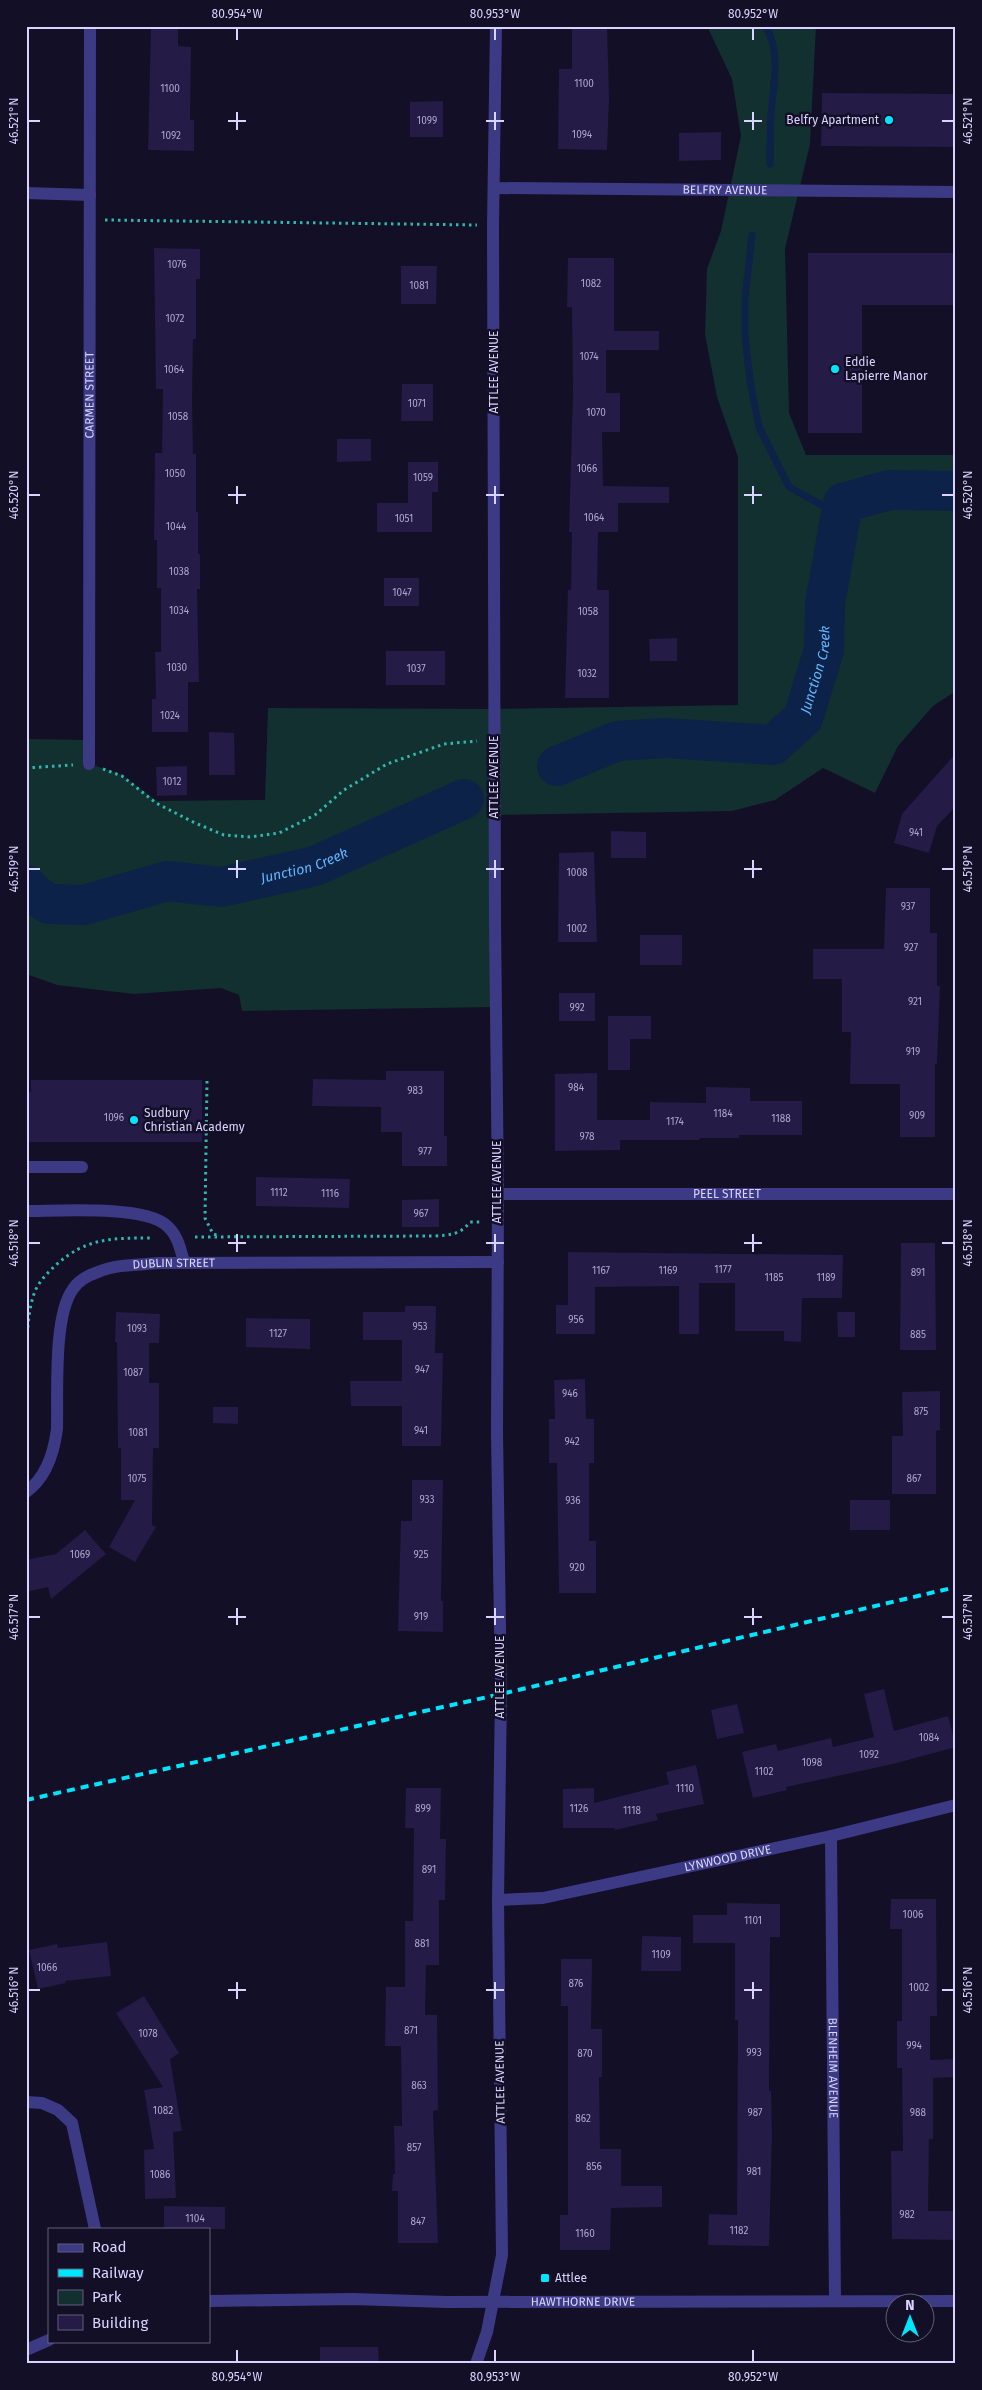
<svg xmlns="http://www.w3.org/2000/svg" width="982" height="2390" font-family="'Fira Sans',sans-serif">
	<rect width="100%" height="100%" fill="#130f26"/>
	<path fill="#12302f" d="M707,26H816L810,144L785,249L789,413L806,455H956V691L933,706L898,746L875,793L823,768L775,800L732,811L493,815L494,1007L242,1011L239,995L221,988L134,994L57,985L26,974V739L86,740L88,763L122,775L157,801L265,800L268,708L493,709L738,705V457L717,397L705,334L707,269L721,231L741,136L732,79Z"/>
	<g fill="none" stroke-linecap="round" stroke-linejoin="round">
		<path stroke="#0c2248" stroke-width="7" d="M765,26C782,51 773,86 771,114C770,130 770,147 770,164
			M752,235L745,298V336L750,381L759,427L789,487L840,515"/>
		<g stroke="#0c2248" stroke-width="40">
			<path id="s1" d="M557,766L617,741L665,738L773,745L803,718L824,650L825,603L843,503L889,490L956,491"/>
			<path id="s2" d="M26,885L34,894L49,904L84,905L167,881L221,887L315,866L464,799"/>
		</g>
	</g>
	<path fill="#241b47" d="M151,26H178V46L191,47L190,120H194V151L148,150Z
		M572,26H607L609,98L607,150L558,149L559,69H572Z
		M822,93L956,94V147L821,146Z
		M443,101V137H410V102Z
		M721,132V160L679,161V133Z
		M154,248L200,249V279H196V339H193L192,399L193,454H196V512H198V554H200V589H197L199,682H188V732H152V699H156L155,652H161V588H157V540H154L155,453H162L163,389H156Z
		M808,253H956V305H862V433H808Z
		M568,258H614V331H659V350H606V393H620V432H602L603,486L669,487V503H618V532H598L597,590H609V698H565L568,590H571L572,532H569L573,392L572,307H567Z
		M401,266H437L436,304H401Z
		M402,384H433V421H401Z
		M337,439H371V461L337,462Z
		M408,462H438V492H432V532H377V503H408Z
		M384,578H419V606H384Z
		M677,638V661H650L649,639Z
		M386,651H445V685H386Z
		M209,732L234,733L235,775H209Z
		M956,753V806L937,826L929,853L894,843L902,814Z
		M187,766V795L157,796L156,767Z
		M611,831L646,832V858H611Z
		M594,852L597,942H558L559,853Z
		M886,888H930V933H937V986H940L937,1064H935V1137H900V1084H850L851,1032H842V979H813V949H884Z
		M640,935H682V965H640Z
		M559,993H595V1021H559Z
		M608,1016H651V1039H630V1070H608Z
		M386,1071H444V1136H447V1166H402V1132H381V1107L312,1106L313,1079L386,1080Z
		M597,1073V1120H650V1102L706,1103V1087L750,1088V1101H802V1135H739V1138H700L699,1140H620V1150L555,1151V1074Z
		M31,1080H202V1142H26V1092H31Z
		M256,1177L350,1179L349,1208L256,1206Z
		M439,1199V1227H402V1200Z
		M901,1243H935L936,1350H900Z
		M568,1252L843,1255L842,1298H802L801,1342L784,1341V1331H735V1283H699V1334H679V1286L595,1287V1334H556V1305H568Z
		M405,1306H436L435,1353H443L441,1446H402V1406H351L350,1381H402V1340H363V1312H405Z
		M116,1312L160,1314L159,1343H149V1383H159V1448H153L152,1525L156,1527L135,1562L109,1547L135,1500H121V1448H118L117,1342H115Z
		M837,1312H855V1337H838Z
		M246,1318L310,1319V1349L246,1347Z
		M585,1379L586,1419H594V1463H589V1541H596V1593H559L557,1463H549V1419H555L554,1380Z
		M940,1391V1430L936,1431V1494H892V1436H903L902,1392Z
		M213,1407H238V1424L213,1423Z
		M412,1480H443L441,1601H443V1632L398,1631L401,1521H412Z
		M850,1500H890V1530H850Z
		M85,1530L106,1554L51,1599L48,1587L26,1592V1560L56,1554Z
		M884,1689L894,1731L948,1716L956,1747L893,1764L786,1787L787,1790L753,1798L742,1752L776,1744L778,1751L831,1738L833,1747L874,1737L864,1694Z
		M737,1704L744,1733L717,1739L711,1710Z
		M696,1765L704,1804L656,1814L658,1820L615,1830L614,1828H563V1789L594,1788V1803L669,1784L666,1772Z
		M406,1788H441L440,1839H446L445,1900H439V1965H426L425,2015H437L438,2110L433,2111L438,2243H398V2191H392L393,2174H395L394,2126H402L401,2046H385L386,1987H405V1921H413L414,1828H405Z
		M891,1899H936L937,2016H930V2060L956,2059V2077L933,2078V2139H929L928,2211H956V2240L892,2239L891,2151H903L902,2068H897V2021H902V1929H890Z
		M727,1903L780,1904V1937H770L769,2091H771L772,2133L769,2246L708,2245L709,2214L737,2215L738,2020H735V1943H693V1915H727Z
		M642,1936L681,1937V1971H641Z
		M107,1942L111,1976L65,1981L66,1983L38,1989L29,1950L57,1944L58,1948Z
		M561,1959H592L591,2029H602V2077H599L600,2149H621V2186H662V2207L611,2208L610,2250H560V2215H568V2006H561Z
		M144,1996L179,2053L170,2059L182,2131L173,2132L176,2198L145,2199L144,2150L154,2149L144,2090L163,2087L116,2013Z
		M164,2206L225,2207V2229H164Z
		M320,2347H378L379,2364H320Z"/>
	<g fill="none" stroke-linecap="round" stroke-linejoin="round">
		<path stroke="#2fb8b0" stroke-width="3" stroke-dasharray="2.5 4" stroke-linecap="butt" d="M105,220L477,225
			M26,768L73,765
			M103,769L122,776L156,803L193,822L224,835L250,837L279,833L315,815L344,790L387,764L444,744L477,741
			M207,1081L205,1218L213,1234L220,1236
			M195,1237L434,1236C450,1235 460,1235 470,1222H481
			M26,1347C28,1330 28,1311 34,1294C37,1284 47,1273 55,1266C85,1238 111,1238 151,1238
			M26,1352V1428"/>
		<g stroke="#3d3a85" stroke-width="12">
			<path id="s3" d="M494,188L956,192"/>
			<path d="M26,193L90,195"/>
			<path id="s4" d="M89,764L90,26"/>
			<path d="M26,1167H82"/>
			<path id="s5" d="M498,1194H956"/>
			<path d="M26,1211C58,1211 143,1205 166,1225C178,1235 180,1248 184,1262"/>
			<path id="s6" d="M26,1492C46,1478 54,1452 57,1429C58,1394 53,1316 73,1289C78,1281 89,1275 98,1272C117,1264 139,1265 159,1263L498,1262"/>
			<path id="s7" d="M831,1836L835,2301"/>
			<path id="s8" d="M498,1900L543,1898L831,1836L956,1805"/>
			<path d="M26,2102L42,2103L58,2110L72,2123L95,2229"/>
			<path id="s9" d="M209,2301L353,2299L446,2302L956,2301"/>
			<path d="M26,2350L49,2340"/>
			<path d="M476,2364L487,2332L502,2255L498,1900L501,1694L497,1433L498,1194L495,923L493,225L496,26"/>
		</g>
		<path stroke="#00e5ff" stroke-width="4" stroke-dasharray="8 6" stroke-linecap="butt" d="M26,1800L501,1694L956,1587"/>
	</g>
	<path fill="none" stroke="#d9d4ff" stroke-width="2" d="M237,28V40M495,28V40M753,28V40M237,112V130M495,112V130M753,112V130M28,121H40M228,121H246M486,121H504M744,121H762M942,121H954M237,486V504M495,486V504M753,486V504M28,495H40M228,495H246M486,495H504M744,495H762M942,495H954M237,860V878M495,860V878M753,860V878M28,869H40M228,869H246M486,869H504M744,869H762M942,869H954M237,1234V1252M495,1234V1252M753,1234V1252M28,1243H40M228,1243H246M486,1243H504M744,1243H762M942,1243H954M237,1608V1625M495,1608V1625M753,1608V1625M28,1617H40M228,1617H246M486,1617H504M744,1617H762M942,1617H954M237,1982V1999M495,1982V1999M753,1982V1999M28,1990H40M228,1990H246M486,1990H504M744,1990H762M942,1990H954M237,2350V2362M495,2350V2362M753,2350V2362"/>
	<g fill="#00e5ff" stroke="#130f26" stroke-width="2">
		<circle cx="889" cy="120" r="5"/>
		<circle cx="835" cy="369" r="5"/>
		<circle cx="134" cy="1120" r="5"/>
		<rect x="540" y="2273" width="10" height="10" rx="2.5"/>
	</g>
	<g text-anchor="middle" stroke-width="5" stroke-linejoin="round" paint-order="stroke">
		<g font-size="10" fill="#aca6d1">
			<text x="584" y="87">1100</text>
			<text x="170" y="92">1100</text>
			<text x="427" y="124">1099</text>
			<text x="582" y="138">1094</text>
			<text x="171" y="139">1092</text>
			<text x="177" y="268">1076</text>
			<text x="591" y="287">1082</text>
			<text x="419" y="289">1081</text>
			<text x="175" y="322">1072</text>
			<text x="589" y="360">1074</text>
			<text x="174" y="373">1064</text>
			<text x="417" y="407">1071</text>
			<text x="596" y="416">1070</text>
			<text x="178" y="420">1058</text>
			<text x="587" y="472">1066</text>
			<text x="175" y="477">1050</text>
			<text x="423" y="481">1059</text>
			<text x="594" y="521">1064</text>
			<text x="404" y="522">1051</text>
			<text x="176" y="530">1044</text>
			<text x="179" y="575">1038</text>
			<text x="402" y="596">1047</text>
			<text x="179" y="614">1034</text>
			<text x="588" y="615">1058</text>
			<text x="177" y="671">1030</text>
			<text x="416" y="672">1037</text>
			<text x="587" y="677">1032</text>
			<text x="170" y="719">1024</text>
			<text x="172" y="785">1012</text>
			<text x="916" y="836">941</text>
			<text x="577" y="876">1008</text>
			<text x="908" y="910">937</text>
			<text x="577" y="932">1002</text>
			<text x="911" y="951">927</text>
			<text x="915" y="1005">921</text>
			<text x="577" y="1011">992</text>
			<text x="913" y="1055">919</text>
			<text x="576" y="1091">984</text>
			<text x="415" y="1094">983</text>
			<text x="723" y="1117">1184</text>
			<text x="917" y="1119">909</text>
			<text x="114" y="1121">1096</text>
			<text x="781" y="1122">1188</text>
			<text x="675" y="1125">1174</text>
			<text x="587" y="1140">978</text>
			<text x="425" y="1155">977</text>
			<text x="279" y="1196">1112</text>
			<text x="330" y="1197">1116</text>
			<text x="421" y="1217">967</text>
			<text x="723" y="1273">1177</text>
			<text x="601" y="1274">1167</text>
			<text x="668" y="1274">1169</text>
			<text x="918" y="1276">891</text>
			<text x="774" y="1281">1185</text>
			<text x="826" y="1281">1189</text>
			<text x="576" y="1323">956</text>
			<text x="420" y="1330">953</text>
			<text x="137" y="1332">1093</text>
			<text x="278" y="1337">1127</text>
			<text x="918" y="1338">885</text>
			<text x="422" y="1373">947</text>
			<text x="133" y="1376">1087</text>
			<text x="570" y="1397">946</text>
			<text x="921" y="1415">875</text>
			<text x="421" y="1434">941</text>
			<text x="138" y="1436">1081</text>
			<text x="572" y="1445">942</text>
			<text x="137" y="1482">1075</text>
			<text x="914" y="1482">867</text>
			<text x="427" y="1503">933</text>
			<text x="573" y="1504">936</text>
			<text x="80" y="1558">1069</text>
			<text x="421" y="1558">925</text>
			<text x="577" y="1571">920</text>
			<text x="421" y="1620">919</text>
			<text x="929" y="1741">1084</text>
			<text x="869" y="1758">1092</text>
			<text x="812" y="1766">1098</text>
			<text x="764" y="1775">1102</text>
			<text x="685" y="1792">1110</text>
			<text x="423" y="1812">899</text>
			<text x="579" y="1812">1126</text>
			<text x="632" y="1814">1118</text>
			<text x="429" y="1873">891</text>
			<text x="913" y="1918">1006</text>
			<text x="753" y="1924">1101</text>
			<text x="422" y="1947">881</text>
			<text x="661" y="1958">1109</text>
			<text x="47" y="1971">1066</text>
			<text x="576" y="1987">876</text>
			<text x="919" y="1991">1002</text>
			<text x="411" y="2034">871</text>
			<text x="148" y="2037">1078</text>
			<text x="914" y="2049">994</text>
			<text x="754" y="2056">993</text>
			<text x="585" y="2057">870</text>
			<text x="419" y="2089">863</text>
			<text x="163" y="2114">1082</text>
			<text x="755" y="2116">987</text>
			<text x="918" y="2116">988</text>
			<text x="583" y="2122">862</text>
			<text x="414" y="2151">857</text>
			<text x="594" y="2170">856</text>
			<text x="754" y="2175">981</text>
			<text x="160" y="2178">1086</text>
			<text x="907" y="2218">982</text>
			<text x="195" y="2222">1104</text>
			<text x="418" y="2225">847</text>
			<text x="739" y="2234">1182</text>
			<text x="585" y="2237">1160</text>
		</g>
		<g font-size="12" fill="#d9d4ff" stroke="#130f26" text-anchor="start">
			<text x="879" y="124" text-anchor="end">Belfry Apartment</text>
			<text x="845" y="366">Eddie<tspan x="845" dy="14">Lapierre Manor</tspan></text>
			<text x="144" y="1117">Sudbury<tspan x="144" dy="14">Christian Academy</tspan></text>
			<text x="555" y="2282">Attlee</text>
		</g>
		<g font-size="12" fill="#d9d4ff" stroke="#130f26">
			<text dy="4" stroke="none"><textPath href="#s3" startOffset="231">BELFRY AVENUE</textPath></text>
			<text transform="translate(494 372) rotate(-90)" y="4">ATTLEE AVENUE</text>
			<text dy="4" stroke="none"><textPath href="#s4" startOffset="369">CARMEN STREET</textPath></text>
			<text transform="translate(494 777) rotate(-90)" y="4">ATTLEE AVENUE</text>
			<text transform="translate(497 1182) rotate(-90)" y="4">ATTLEE AVENUE</text>
			<text dy="4" stroke="none"><textPath href="#s5" startOffset="229">PEEL STREET</textPath></text>
			<text dy="4" stroke="none"><textPath href="#s6" startOffset="322">DUBLIN STREET</textPath></text>
			<text transform="translate(500 1677) rotate(-90)" y="4">ATTLEE AVENUE</text>
			<text dy="4" stroke="none"><textPath href="#s8" startOffset="234">LYNWOOD DRIVE</textPath></text>
			<text dy="4" stroke="none"><textPath href="#s7" startOffset="232">BLENHEIM AVENUE</textPath></text>
			<text transform="translate(500 2082) rotate(-91)" y="4">ATTLEE AVENUE</text>
			<text dy="4" stroke="none"><textPath href="#s9" startOffset="374">HAWTHORNE DRIVE</textPath></text>
		</g>
		<g font-size="14" font-style="italic" fill="#62b6ff" stroke="#130f26">
			<text dy="5" stroke="none"><textPath href="#s1" startOffset="312">Junction Creek</textPath></text>
			<text dy="5" stroke="none"><textPath href="#s2" startOffset="292">Junction Creek</textPath></text>
		</g>
	</g>
	<rect width="982" height="2390" fill="none" stroke="#130f26" stroke-width="55"/>
	<rect x="48" y="2228" width="162" height="115" fill="#130f26" stroke="#625e7d"/>
	<rect x="58" y="2244" width="25" height="8" fill="#3d3a85" stroke="#625e7d"/>
	<text x="92" y="2252" font-size="15" fill="#d9d4ff">Road</text>
	<rect x="58" y="2269" width="25" height="8" fill="#00e5ff" stroke="#625e7d"/>
	<text x="92" y="2278" font-size="15" fill="#d9d4ff">Railway</text>
	<rect x="58" y="2290" width="25" height="15" fill="#12302f" stroke="#625e7d"/>
	<text x="92" y="2302" font-size="15" fill="#d9d4ff">Park</text>
	<rect x="58" y="2315" width="25" height="15" fill="#241b47" stroke="#625e7d"/>
	<text x="92" y="2328" font-size="15" fill="#d9d4ff">Building</text>
	<g transform="translate(910 2318)"><circle r="24" fill="#130f26" stroke="#625e7d"/>
	<path d="M0-4L9 19L0 12L-9 19Z" fill="#00e5ff"/>
	<text y="-8" font-size="14" font-weight="bold" text-anchor="middle" fill="#d9d4ff">N</text>
	</g>
	<rect x="28" y="28" width="926" height="2334" fill="none" stroke="#d9d4ff" stroke-width="2"/>
	<g font-size="12" text-anchor="middle" fill="#d9d4ff">
		<text x="237" y="18">80.954°W</text>
		<text x="495" y="18">80.953°W</text>
		<text x="753" y="18">80.952°W</text>
		<text transform="translate(14 121) rotate(-90)" y="4">46.521°N</text>
		<text transform="translate(968 121) rotate(-90)" y="4">46.521°N</text>
		<text transform="translate(14 495) rotate(-90)" y="4">46.520°N</text>
		<text transform="translate(968 495) rotate(-90)" y="4">46.520°N</text>
		<text transform="translate(14 869) rotate(-90)" y="4">46.519°N</text>
		<text transform="translate(968 869) rotate(-90)" y="4">46.519°N</text>
		<text transform="translate(14 1243) rotate(-90)" y="4">46.518°N</text>
		<text transform="translate(968 1243) rotate(-90)" y="4">46.518°N</text>
		<text transform="translate(14 1617) rotate(-90)" y="4">46.517°N</text>
		<text transform="translate(968 1617) rotate(-90)" y="4">46.517°N</text>
		<text transform="translate(14 1990) rotate(-90)" y="4">46.516°N</text>
		<text transform="translate(968 1990) rotate(-90)" y="4">46.516°N</text>
		<text x="237" y="2381">80.954°W</text>
		<text x="495" y="2381">80.953°W</text>
		<text x="753" y="2381">80.952°W</text>
	</g>
</svg>
